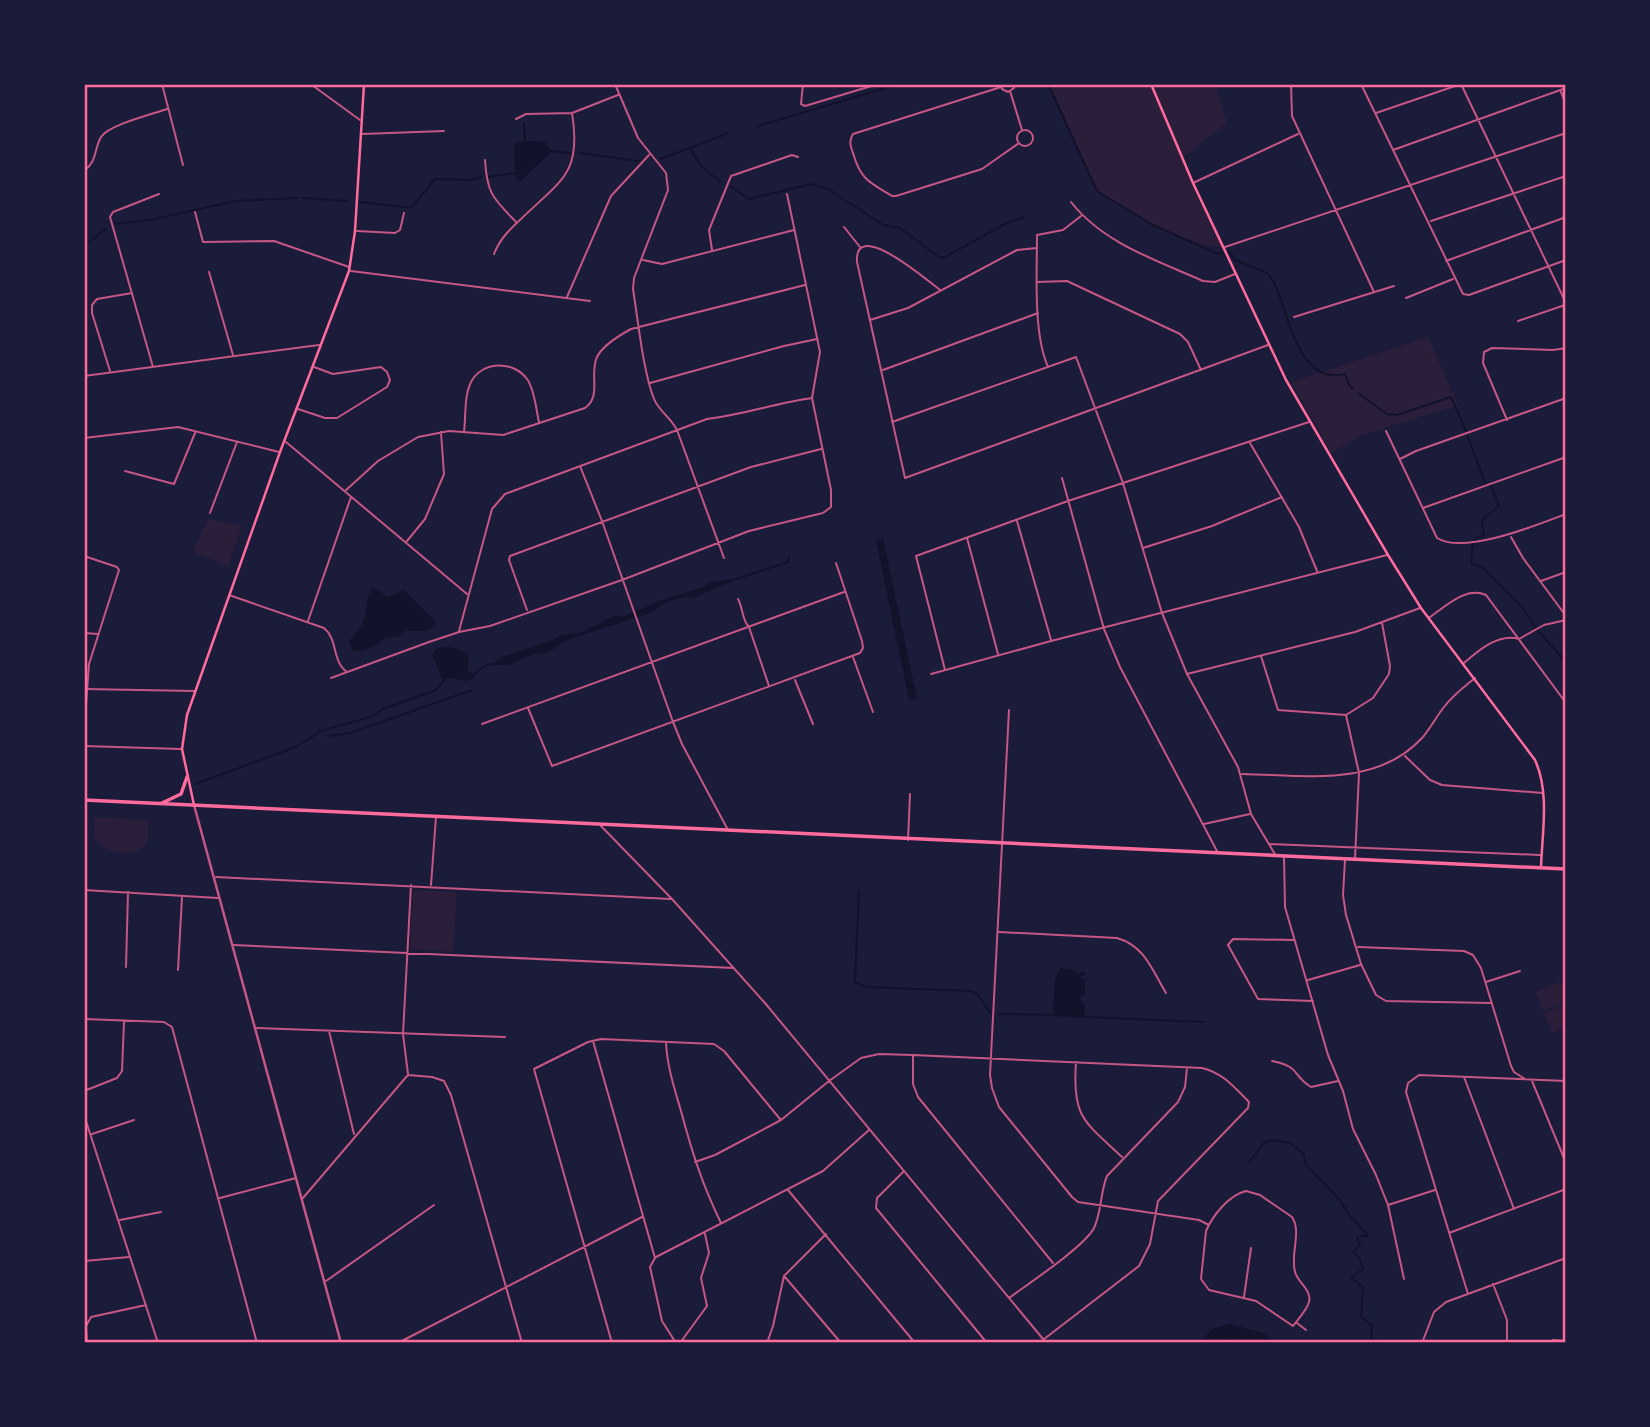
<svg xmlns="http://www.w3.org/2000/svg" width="1650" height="1427" font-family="Overpass,sans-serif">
	<rect width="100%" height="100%" fill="#1b1b3a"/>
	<path fill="#2a1e3b" d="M1049,84H1215L1227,123L1183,157L1223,248L1188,241L1153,225L1097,191Z
		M1428,337L1458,405L1360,436L1331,453L1291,382Z
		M208,519L242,526L228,566L193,552Z
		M95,817L148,820C148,827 149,838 146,843C134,862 104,851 94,838Z
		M413,890L457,892L453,952L410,949Z
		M1561,981L1566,993V1002L1543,1011L1535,992Z
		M1566,1004V1027L1552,1033L1544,1013Z"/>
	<path fill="#12122b" d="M523,141H539L546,143L550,151L549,155L520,181L515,176L514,148L515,144Z
		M883,538L917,699L909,700L876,540Z
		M731,579L733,580L731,582L693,598L689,596L668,601L647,614L567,640L547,653L533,654L509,665H491L502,657L553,640L561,635L580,633L614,616L622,617L665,599L704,587L708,583Z
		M373,587L388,597L404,590L436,622L435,626L425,631H404L397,637L385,638L376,646L356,652L352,650L349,641C356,634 363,625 365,616C368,605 365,597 373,587Z
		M441,647C452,647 462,648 469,656L467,670L475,674V677L467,681L453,678L442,679L433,656L435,650Z
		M1061,968L1076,970L1078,974L1083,971L1085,972V975L1079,976L1085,980V994L1080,999L1085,1006L1084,1018L1053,1016L1055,979Z
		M1230,1324L1264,1333L1276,1343H1243L1228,1339L1215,1343H1199L1212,1329Z"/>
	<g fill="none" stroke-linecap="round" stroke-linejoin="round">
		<path stroke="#12122b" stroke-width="2" d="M1048,84L1097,191L1153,225L1218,254L1222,253
			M524,123L525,141
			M758,126L899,84
			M690,148L728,133
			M550,151L570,153
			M579,153L639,161
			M660,159L690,148C697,163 707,172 720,181
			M488,177L515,173
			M730,186L749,199L811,184L828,189L883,225L900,228L939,257L943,258L1007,223L1024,217
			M303,198L347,201
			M360,202L411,208L435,179L471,180L481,177
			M116,224L155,219L235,201L298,198
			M84,246L106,229
			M1229,251L1235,260L1267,273L1273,281C1289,310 1296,386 1345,374L1349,385L1353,389
			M1358,393L1387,414L1397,415L1451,397L1466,431
			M1468,437L1485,483
			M1476,538L1484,535L1482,520L1498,507V503L1491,486
			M1476,544H1473L1471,564L1482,567L1523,608L1537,630L1566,662
			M733,580L788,562L789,558
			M475,674L483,667L491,664
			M328,736L350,733L472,690
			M195,784L296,747L321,731L370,717L383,709L436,690L444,680
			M859,890L855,982L866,987L971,991L977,994L990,1012
			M999,1014L1053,1015
			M1085,1017L1205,1022
			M1248,1164L1264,1143L1272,1140L1290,1143L1303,1153L1306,1165L1339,1199L1349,1215L1366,1233L1367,1236L1357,1237L1360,1244L1353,1253L1359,1257L1363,1269L1351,1278L1363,1287L1361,1317L1372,1325L1371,1340H1381L1382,1343"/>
		<path stroke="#c65784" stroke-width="2" d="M162,84L183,165
			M306,84L312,85L360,120
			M615,84L638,138L666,173L668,190L634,278L633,289C638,320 643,371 654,399C659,411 671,418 677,430L724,558
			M803,84L801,104L805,106L878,84
			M1001,84L1002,89L1008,92L1014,88L1015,84
			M1291,84L1292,116L1374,292
			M1361,84L1463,294L1469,295L1566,260
			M1461,84L1566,303
			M1001,87L853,134C848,142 851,147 854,156C861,180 871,183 892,196H896L982,169L1019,143
			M1010,91L1022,130
			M1561,92L1566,104
			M1376,113L1461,84
			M516,119L526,114L572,113L618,95
			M1017 138a8 8 0 1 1 16 0a8 8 0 1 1-16 0Z
			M362,134L444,131
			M1393,150L1566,88
			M485,160C487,194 493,198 516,222
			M84,171C97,162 94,149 101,137C108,125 153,114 167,109
			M1193,183L1298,134
			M1071,202C1103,243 1156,260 1203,281L1215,282L1235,274
			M195,212L203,242L274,241L349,267
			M1431,221L1566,176
			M844,227L860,247
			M357,231L395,233L400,230L404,213
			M1225,247L1566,133
			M712,250L709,230L731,176L792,155L798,157
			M494,254C500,239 509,230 521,219C561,180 582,174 572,113
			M643,260L662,264L794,230
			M1446,261L1566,217
			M351,271L590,301
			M209,272L233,355
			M1037,282L1067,281L1180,334L1188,342L1201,370
			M940,290C928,281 854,217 857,262L905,478L1268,345
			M567,297L611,196L649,155
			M1406,298L1453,279
			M1294,317L1394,286
			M870,320L908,308L1017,250L1037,248
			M1518,321L1565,305
			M153,367L110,217L113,212L159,194
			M1048,367C1033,333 1037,273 1037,235L1063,230L1081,216
			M883,370L1038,313
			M110,371L92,313V305L97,299L132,293
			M84,376L319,345
			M650,383L784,346L817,339
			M298,409L325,418H337L387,387L390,380L387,372L381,367L333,374L314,367
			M1507,420L1483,363L1484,352L1492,348L1553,350L1566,348
			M892,422L1076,357L1123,483L1162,613L1187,674L1238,767L1251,814L1276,856
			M1386,431L1437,538C1464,555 1537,525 1566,514
			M464,432C466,416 464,396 471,382C482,361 513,360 527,379C535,390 536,410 539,422
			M84,438L178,427L279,452
			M286,442L467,594
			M1250,443L1299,527L1317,571
			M1400,459L1416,451L1566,398
			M580,466L602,521L673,722L682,744L728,830
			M125,471L174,484L195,433
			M1062,478L1104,629L1120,667L1218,853
			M345,491L378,461L418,437L449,431L503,435L585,408C602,396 589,374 597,357C603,345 620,335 631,329L805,285
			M1423,508L1566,457
			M210,513L237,442
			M1017,521L1051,640
			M1511,537L1523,558L1566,616
			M967,538L998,654
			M407,541L425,519L444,474L441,432
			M1143,548L1212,526L1282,497
			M84,556L117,567L119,570L89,664L84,732
			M1541,581L1566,572
			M229,595L324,628C338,639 332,662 347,672
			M738,599C743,608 742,620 749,627L769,686
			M527,610L509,560L510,556L751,467L821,449
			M1430,617C1446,606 1466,586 1486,595L1566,703
			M308,621L351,497
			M459,631L492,509L505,494L707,419C742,415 776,403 812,398
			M84,633L98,634
			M1261,656L1278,710L1346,715L1373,698L1389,674L1390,666L1382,623
			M853,657L873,712
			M1464,663C1478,651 1498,633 1519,639L1544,625L1566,620
			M945,670L916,556L1068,501L1309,422
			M931,674L1051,641L1387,555
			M1187,674L1355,632L1420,608
			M331,678L429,642L459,632L490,626L622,580L749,531L823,513L831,507V490L812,398L820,352L787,194
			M795,680L813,724
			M84,689L195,691
			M528,708L552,766L860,653L863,648L862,641L836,563
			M1009,710L990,1075L992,1088L999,1107L1072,1197L1078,1202L1199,1220L1209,1225
			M1346,715L1359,773L1355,859
			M482,724L844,592
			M84,746L181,749
			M1405,756L1430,780L1442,785L1543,793
			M1242,774C1304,775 1376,788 1422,738C1430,729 1436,717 1444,707C1453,695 1464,687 1475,678
			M1204,824L1250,814
			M601,826L672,899L765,1003L1043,1339
			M908,840L910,794
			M1270,844L1540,855
			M1284,857L1285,907L1328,1055L1343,1091L1353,1129L1376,1175L1388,1205L1404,1279
			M1345,860L1343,895L1346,915L1361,964L1376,995L1386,1001L1491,1003
			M216,877L671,899
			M431,885L436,817
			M84,890L218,898
			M999,932L1117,938C1145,946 1152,970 1166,993
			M1294,940L1233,939L1228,945L1258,999L1313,1001
			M233,945L734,968
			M1358,947L1464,951L1473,955L1481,968L1511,1066L1514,1072L1525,1079
			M126,967L128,892
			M178,970L182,897
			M1308,980L1360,965
			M1486,982L1520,971
			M84,1019L164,1022L172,1027L257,1343
			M257,1028L505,1037
			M329,1031L354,1134
			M593,1041L655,1258L650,1267L662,1321L676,1343
			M666,1042C667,1066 674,1087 681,1111C692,1152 702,1184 721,1223
			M913,1055V1084L918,1097L1053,1263
			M1272,1061C1302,1067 1291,1075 1311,1087L1338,1081
			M1076,1062C1072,1118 1084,1121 1122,1157
			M408,1074L403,1034L411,885
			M408,1075L432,1077L444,1081L451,1095L522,1343
			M1464,1077L1514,1209
			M1532,1081L1566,1163
			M84,1091L117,1078L122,1071L124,1022
			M84,1115L158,1343
			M92,1134L134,1120
			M695,1162L715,1155L781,1120L829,1081L861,1058L879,1054L913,1055L1202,1068C1223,1073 1234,1087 1249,1102L1248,1108L1158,1201L1150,1244L1139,1266L1039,1343
			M903,1172L877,1198L876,1208L987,1343
			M788,1190L915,1343
			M1246,1191L1260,1195L1292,1217C1302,1232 1290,1254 1295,1272C1298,1283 1312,1290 1309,1302C1307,1310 1298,1319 1293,1326L1256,1301L1209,1290L1201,1279L1206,1231C1213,1215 1229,1195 1246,1191Z
			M220,1198L296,1178
			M303,1198L407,1076
			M1388,1205L1435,1190
			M120,1220L161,1212
			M1449,1233L1566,1189
			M656,1257L823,1171L869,1130
			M84,1261L129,1257
			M785,1277L841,1343
			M326,1281L434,1205
			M1493,1284L1507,1320V1343
			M1468,1294L1406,1092L1408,1083L1419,1075L1566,1081
			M1244,1297L1251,1248
			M1009,1298C1028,1284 1085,1246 1094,1228C1102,1211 1100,1193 1107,1176L1178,1102L1185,1087L1187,1068
			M1297,1323L1306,1330
			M87,1343L86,1326L91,1317L146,1305
			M329,1343L340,1342
			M398,1343L642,1217
			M612,1343L534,1069L588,1042L601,1039L714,1044L724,1051L780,1119
			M680,1343L707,1306L701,1278L709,1253L705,1234
			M767,1343L773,1326L784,1276L826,1234
			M1422,1343L1434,1312L1446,1302L1566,1258
			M1553,1343V1340L1566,1341"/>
		<path stroke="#c65784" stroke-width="2.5" d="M194,805L341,1343"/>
		<path stroke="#ff6b9d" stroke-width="2.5" d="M1151,84L1193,183L1286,380L1388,555L1421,608L1535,760C1550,793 1542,833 1541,868
			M194,805L182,749L187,715L280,452L349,271L355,231L364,84"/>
		<path stroke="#ff6b9d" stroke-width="3.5" d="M84,800L1566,869
			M162,803L181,794L187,777"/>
	</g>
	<rect width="1650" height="1427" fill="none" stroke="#1b1b3a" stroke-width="172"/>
	<rect x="86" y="86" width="1478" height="1255" fill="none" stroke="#ff6b9d" stroke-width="2.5"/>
</svg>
